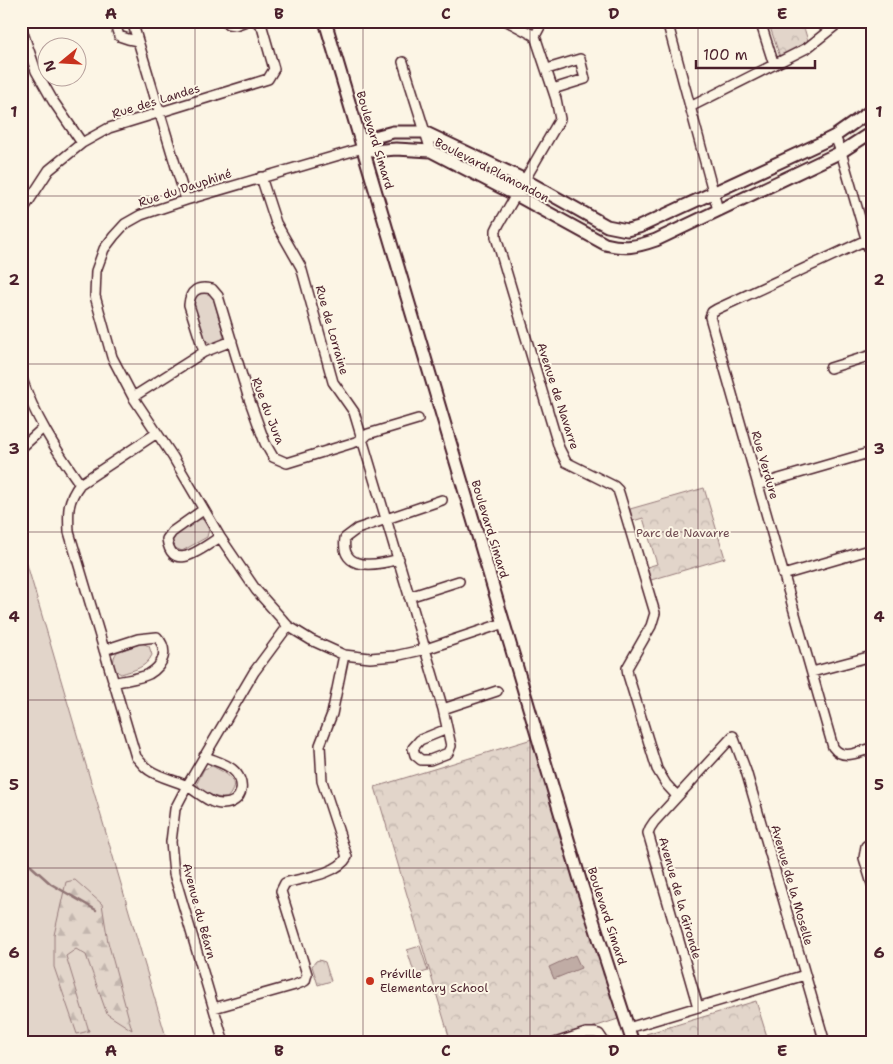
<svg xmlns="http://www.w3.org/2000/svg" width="893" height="1064" font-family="'Shantell Sans',sans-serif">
	<defs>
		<pattern id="forest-firs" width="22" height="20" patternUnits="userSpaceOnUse" patternTransform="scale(1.25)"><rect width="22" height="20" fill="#e2d5ca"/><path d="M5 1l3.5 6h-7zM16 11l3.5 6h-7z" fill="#c3b6ae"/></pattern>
		<pattern id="park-crowns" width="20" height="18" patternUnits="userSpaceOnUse" patternTransform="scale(1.25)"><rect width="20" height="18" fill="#e2d5ca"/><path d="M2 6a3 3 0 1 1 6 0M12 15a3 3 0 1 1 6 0" fill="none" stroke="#c3b6ae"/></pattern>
	</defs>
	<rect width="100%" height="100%" fill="#fcf5e5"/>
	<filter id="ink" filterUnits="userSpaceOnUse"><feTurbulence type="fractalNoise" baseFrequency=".02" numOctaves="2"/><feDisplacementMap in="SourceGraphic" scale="10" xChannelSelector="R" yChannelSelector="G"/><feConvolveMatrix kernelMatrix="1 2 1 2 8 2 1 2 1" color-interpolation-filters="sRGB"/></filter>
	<g filter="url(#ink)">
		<path fill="#e2d5ca" stroke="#967a7a" d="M205,292L209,293L213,297L224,336L221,342L212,344L205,340L193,304C194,297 198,294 205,292Z
			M201,519L204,520L209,529L207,537L182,551L175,548L172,542C174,532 192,520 201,519Z
			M21,544L166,1037L155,1043H21Z
			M142,643L149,646L152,655C146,668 134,670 121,674C113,671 111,659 117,652Z
			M212,766C226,773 243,781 227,798C215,798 202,795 197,783L204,769Z
			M420,946L428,971L415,975L407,950Z"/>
		<path fill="url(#forest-firs)" stroke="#967a7a" d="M75,880L102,904L108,942L132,1030L107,1014L86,955L76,949L66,956L89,1031L77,1034L54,967V935L66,882Z"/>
		<path fill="url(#park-crowns)" stroke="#967a7a" d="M768,21H802L808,41L780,57Z
			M704,488L725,558L651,580L647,567L657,564L643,518L633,521L630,509Z
			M532,739L618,1019L546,1043H451L375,787Z
			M319,960L325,962L331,981L318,985L312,966L316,961Z
			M756,1001L769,1043H648L646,1034Z"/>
		<path fill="#c0aca5" stroke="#917474" d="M575,955L581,968L554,979L549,967Z"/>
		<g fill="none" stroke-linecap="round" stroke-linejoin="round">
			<path stroke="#917474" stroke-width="2.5" d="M21,857L51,884L96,910"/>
			<g stroke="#4a1f2b" stroke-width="12">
				<path id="street" d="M114,21L119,36L128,39L138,41
					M132,21L186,200
					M226,21L228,24L235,25L246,21
					M507,21L535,36L556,99L560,119L499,224L496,230V237L559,448L566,462L614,486L618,490L620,496L655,613L651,626L627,668L628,675L657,769L666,784L677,796
					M667,21L718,210
					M760,21L774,65
					M21,27L36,71L53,101L82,143
					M535,36L543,21
					M403,62L431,151
					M547,69L580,59L585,79L553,89
					M690,107L807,48L841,21
					M835,136L841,152L872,259
					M363,148L186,200L141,215L125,224L114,236L104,249L96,271L95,296L112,357L133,397L173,457L220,537L256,590L288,626L311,640L344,655L370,658L395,656L426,649L504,623
					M261,177L276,223L301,267L333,382L354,412L443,709L451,746L448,753L430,760H421L415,755L413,748L420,740L447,729
					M21,213L49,170L82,143L109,128L268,79L274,69L262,27L256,21
					M866,240L717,309L712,312L710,317L833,747C843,761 858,752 872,748
					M204,352L189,305C190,290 198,286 212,289L218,296L248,396L265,443L273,457L287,463L362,440L368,434L418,419
					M830,368L872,355
					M21,376C34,416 56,450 80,484
					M133,397L204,352L232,341
					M157,433L80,484C67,501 68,512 69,532L136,757C140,761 144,767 149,770C159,777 174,780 185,785C196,790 210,805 223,804C244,803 247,781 232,769C225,763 212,760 204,756
					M21,448L43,428
					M758,485L872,452
					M203,510L172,532L167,539C172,575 203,547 220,537
					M399,559C378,565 340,573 345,538L357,529L442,500
					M783,575L872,549
					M409,597L459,581
					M104,650L138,639L157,637C169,650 164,665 149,674C139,679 124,680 113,683
					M812,672L872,656
					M443,709L497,691
					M872,842L866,846L864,858L872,884
					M698,1007L648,833L650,828L654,822L733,736L746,771L825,1043
					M214,1008L295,985L305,981L307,974L281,891L285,883C303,878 338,874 347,857L322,781L320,745L332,714L344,655
					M628,1028L805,975
					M224,1043L174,874L171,842L175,809L187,786L254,672L288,626
					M555,1043L586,1033H595L599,1034L605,1043"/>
			</g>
			<g stroke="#4a1f2b" stroke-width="15">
				<path id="secondary" d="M325,21L581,883L633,1043
					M363,148L367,139L393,132H424L525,180L607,226L627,230L639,227L823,142L835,136L872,110
					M363,148L373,151L396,149L431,151L516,195L605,244C625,249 636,247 656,240L841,152L872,132"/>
			</g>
			<use href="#street" stroke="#fcf5e5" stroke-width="9"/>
			<use href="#secondary" stroke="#fcf5e5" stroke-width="11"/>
		</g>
	</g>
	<path fill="none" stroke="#4a1f2b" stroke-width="1" stroke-opacity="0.55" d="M195,21V1043M363,21V1043M530,21V1043M698,21V1043M21,196H872M21,364H872M21,532H872M21,700H872M21,868H872"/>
	<circle fill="#c8321e" stroke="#fcf5e5" stroke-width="2" cx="370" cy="981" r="5"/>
	<g text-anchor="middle" stroke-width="4" stroke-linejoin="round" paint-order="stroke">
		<g font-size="12" fill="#4a1f2b" stroke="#fcf5e5">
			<text transform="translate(156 101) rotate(-17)" y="4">Rue des Landes</text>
			<text transform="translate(375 140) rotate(73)" y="4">Boulevard Simard</text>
			<text transform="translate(492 170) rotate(27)" y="4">Boulevard Plamondon</text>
			<text transform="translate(185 188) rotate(-18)" y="4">Rue du Dauphiné</text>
			<text transform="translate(332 330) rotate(74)" y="4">Rue de Lorraine</text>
			<text transform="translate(558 396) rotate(72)" y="4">Avenue de Navarre</text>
			<text transform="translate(268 411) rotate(69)" y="4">Rue du Jura</text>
			<text transform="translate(765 465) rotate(74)" y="4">Rue Verdure</text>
			<text transform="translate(490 529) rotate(73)" y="4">Boulevard Simard</text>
			<text transform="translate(792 885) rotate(74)" y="4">Avenue de la Moselle</text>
			<text transform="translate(680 898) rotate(74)" y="4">Avenue de la Gironde</text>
			<text transform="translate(199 911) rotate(75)" y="4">Avenue du Béarn</text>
			<text transform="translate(607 916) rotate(72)" y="4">Boulevard Simard</text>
		</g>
		<g font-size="12" fill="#704c53" stroke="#fcf5e5">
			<text x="683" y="537">Parc de Navarre</text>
		</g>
		<g font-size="12" fill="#4a1f2b" stroke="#fcf5e5" text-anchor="start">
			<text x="380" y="978">Préville<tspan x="380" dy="14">Elementary School</tspan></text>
		</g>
	</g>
	<rect width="893" height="1064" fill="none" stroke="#fcf5e5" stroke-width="55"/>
	<g transform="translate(62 62) rotate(252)"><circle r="24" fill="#fcf5e5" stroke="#b59f9b"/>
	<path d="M0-4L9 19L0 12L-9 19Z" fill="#c8321e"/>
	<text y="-8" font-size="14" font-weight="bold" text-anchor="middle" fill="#4a1f2b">N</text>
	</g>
	<path d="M696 60v8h119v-8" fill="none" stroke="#4a1f2b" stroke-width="2.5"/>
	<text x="703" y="60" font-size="15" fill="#4a1f2b" stroke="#fcf5e5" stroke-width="4" paint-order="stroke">100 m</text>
	<rect x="28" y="28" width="838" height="1008" fill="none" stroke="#4a1f2b" stroke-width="2"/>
	<g font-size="16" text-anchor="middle" font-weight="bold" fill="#4a1f2b">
		<text x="111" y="19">A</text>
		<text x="279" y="19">B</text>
		<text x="446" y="19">C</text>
		<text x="614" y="19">D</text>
		<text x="782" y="19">E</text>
		<text x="14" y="117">1</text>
		<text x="879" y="117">1</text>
		<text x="14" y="285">2</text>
		<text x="879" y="285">2</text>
		<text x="14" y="454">3</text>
		<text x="879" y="454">3</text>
		<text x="14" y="622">4</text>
		<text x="879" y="622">4</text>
		<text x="14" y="790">5</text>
		<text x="879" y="790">5</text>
		<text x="14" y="958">6</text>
		<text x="879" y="958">6</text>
		<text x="111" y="1056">A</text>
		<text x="279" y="1056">B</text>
		<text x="446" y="1056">C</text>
		<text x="614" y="1056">D</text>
		<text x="782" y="1056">E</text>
	</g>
</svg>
